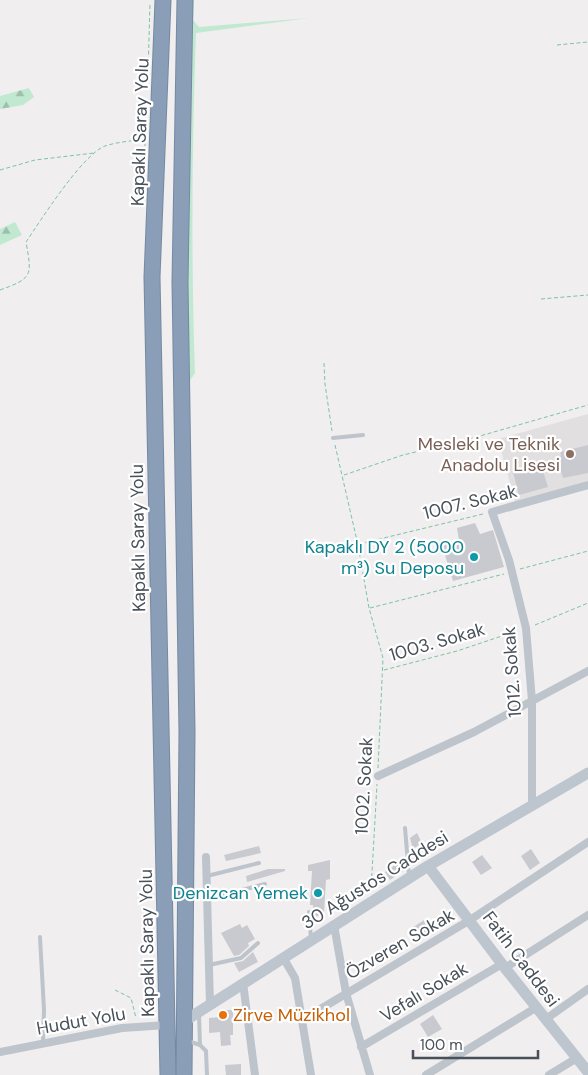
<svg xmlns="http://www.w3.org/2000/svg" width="588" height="1075" font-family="'DM Sans',sans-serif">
	<defs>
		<pattern id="forest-firs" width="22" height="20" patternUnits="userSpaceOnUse" patternTransform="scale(1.25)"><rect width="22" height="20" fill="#c1e9d2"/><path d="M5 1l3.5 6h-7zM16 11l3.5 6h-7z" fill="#9fbfad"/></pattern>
	</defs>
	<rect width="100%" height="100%" fill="#f0eeee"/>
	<path fill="#e1dfdf" d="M588,414V482L515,502L498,439Z"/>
	<path fill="#c1e9d2" d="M190,0H194L193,20L199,27L309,18L196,33C192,146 191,259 195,373L189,382L190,476L184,421Z"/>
	<path fill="url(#forest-firs)" d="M29,88L34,97L23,105L0,109V96Z
		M15,222L22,235L0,245V229Z"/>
	<path fill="#c9cad0" d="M588,445V473L563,478L557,457L561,456L560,452Z
		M541,464L548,487L519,495L513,472Z
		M475,523L480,534L493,530L504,567L453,581L442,545L459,540L457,528Z
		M417,833L422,843L413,849L410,838Z
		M259,846L261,853L226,861L224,855Z
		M531,849L540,863L530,870L521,856Z
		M482,855L492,868L481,875L472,862Z
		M330,860V879L326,880L324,913L313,918V905H310L312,871H308V865Z
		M398,863L403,871L390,880L385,872Z
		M268,869H285V871L247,882L246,876Z
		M424,920L432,932L418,941L412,928Z
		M240,924L242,928L247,925L255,939L248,943L249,946L239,955L234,956L221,933Z
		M253,952L258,962L239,972L234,963L243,961Z
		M220,1010H233V1035H230L231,1045L221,1046L220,1032L209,1033V1018L220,1017Z
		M433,1015L442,1029L428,1037L420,1024Z
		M241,1064V1075H226L225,1065Z"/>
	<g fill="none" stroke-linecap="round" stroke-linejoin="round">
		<g stroke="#7689a2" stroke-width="17">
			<path id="highway" d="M163,0L152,277L168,1075
				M184,1075L187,732L180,282L185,0"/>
		</g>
		<path stroke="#7dc3a4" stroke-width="1" stroke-dasharray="4 2.5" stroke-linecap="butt" d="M557,45L588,42
			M148,74L150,3
			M145,146V133
			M0,170L35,160L94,153
			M0,290C33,278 32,276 26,242C41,220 82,155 105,146C117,142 132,141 144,139
			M541,299L588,295
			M324,363L325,384L332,431
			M335,445L358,545L369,608L383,658L378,768
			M344,475L403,455L466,440L588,405
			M359,544L483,514
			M520,569L588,551
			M370,608L504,574
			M535,625L588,603
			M384,670L457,651L517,631
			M371,890L377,784
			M115,990L131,998L136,1018"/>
		<path stroke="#bdc4cb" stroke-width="4" d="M333,438L363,435
			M405,828L409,875
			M207,876L259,863
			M207,899L265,884
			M309,912L311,939
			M40,937L44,1010L43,1043
			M209,965L241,958L258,943
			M199,1014L200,1045
			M188,1041L200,1045L206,1051L207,1075"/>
		<path stroke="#bdc4cb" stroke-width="8" d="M378,776L474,732L588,671
			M532,804V701L526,628L509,560L492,512L588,485
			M206,857L210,1005
			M334,925L346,993L370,1075
			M284,959L295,978L311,1075
			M505,968L588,915
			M243,983L255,1075
			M546,1019L588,989
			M302,1020L470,920L588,842
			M361,1047L502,964
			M0,1052L122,1028L167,1025
			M426,1075L537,1007
			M549,1075L577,1058"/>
		<path stroke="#bdc5cf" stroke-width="11" d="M428,866L505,968L588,1072
			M183,1022L428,866L588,773"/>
		<use href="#highway" stroke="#8b9eb7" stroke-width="15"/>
	</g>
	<circle fill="#8d6e63" stroke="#fff" stroke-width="2" cx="570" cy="454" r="5"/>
	<g fill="#0f9aa8" stroke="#fff" stroke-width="2">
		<circle cx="474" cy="557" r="5"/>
		<circle cx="318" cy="893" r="5"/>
	</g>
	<circle fill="#e8710a" stroke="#fff" stroke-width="2" cx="223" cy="1015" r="5"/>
	<g text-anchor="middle" stroke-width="4.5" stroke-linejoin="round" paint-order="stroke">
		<g font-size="18" fill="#485059" stroke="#fff">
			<text transform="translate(140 132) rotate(-88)" y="6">Kapaklı Saray Yolu</text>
			<text transform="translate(470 502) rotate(-14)" y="6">1007. Sokak</text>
			<text transform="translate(138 538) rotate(-91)" y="6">Kapaklı Saray Yolu</text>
			<text transform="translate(437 642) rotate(-16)" y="6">1003. Sokak</text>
			<text transform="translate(512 672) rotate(-94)" y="6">1012. Sokak</text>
			<text transform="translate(364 786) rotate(-87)" y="6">1002. Sokak</text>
			<text transform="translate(375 880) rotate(-32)" y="6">30 Ağustos Caddesi</text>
			<text transform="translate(147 943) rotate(-91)" y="6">Kapaklı Saray Yolu</text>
			<text transform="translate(400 944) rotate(-30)" y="6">Özveren Sokak</text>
			<text transform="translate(521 959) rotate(53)" y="6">Fatih Caddesi</text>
			<text transform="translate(424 992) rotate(-31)" y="6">Vefalı Sokak</text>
			<text transform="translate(81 1021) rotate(-10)" y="6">Hudut Yolu</text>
		</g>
		<g font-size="18" fill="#785e54" stroke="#fff" text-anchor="end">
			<text x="560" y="450">Mesleki ve Teknik<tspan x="560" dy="21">Anadolu Lisesi</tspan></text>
		</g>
		<g font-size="18" fill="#0d838f" stroke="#fff" text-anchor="end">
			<text x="464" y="553">Kapaklı DY 2 (5000<tspan x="464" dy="21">m³) Su Deposu</tspan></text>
			<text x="308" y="899">Denizcan Yemek</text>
		</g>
		<g font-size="18" fill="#c56008" stroke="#fff" text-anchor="start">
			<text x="233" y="1021">Zirve Müzikhol</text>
		</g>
	</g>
	<path d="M413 1050v8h125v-8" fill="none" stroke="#485059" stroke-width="2.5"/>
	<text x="420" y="1050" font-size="15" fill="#485059" stroke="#ffffff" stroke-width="4" paint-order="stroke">100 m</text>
</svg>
